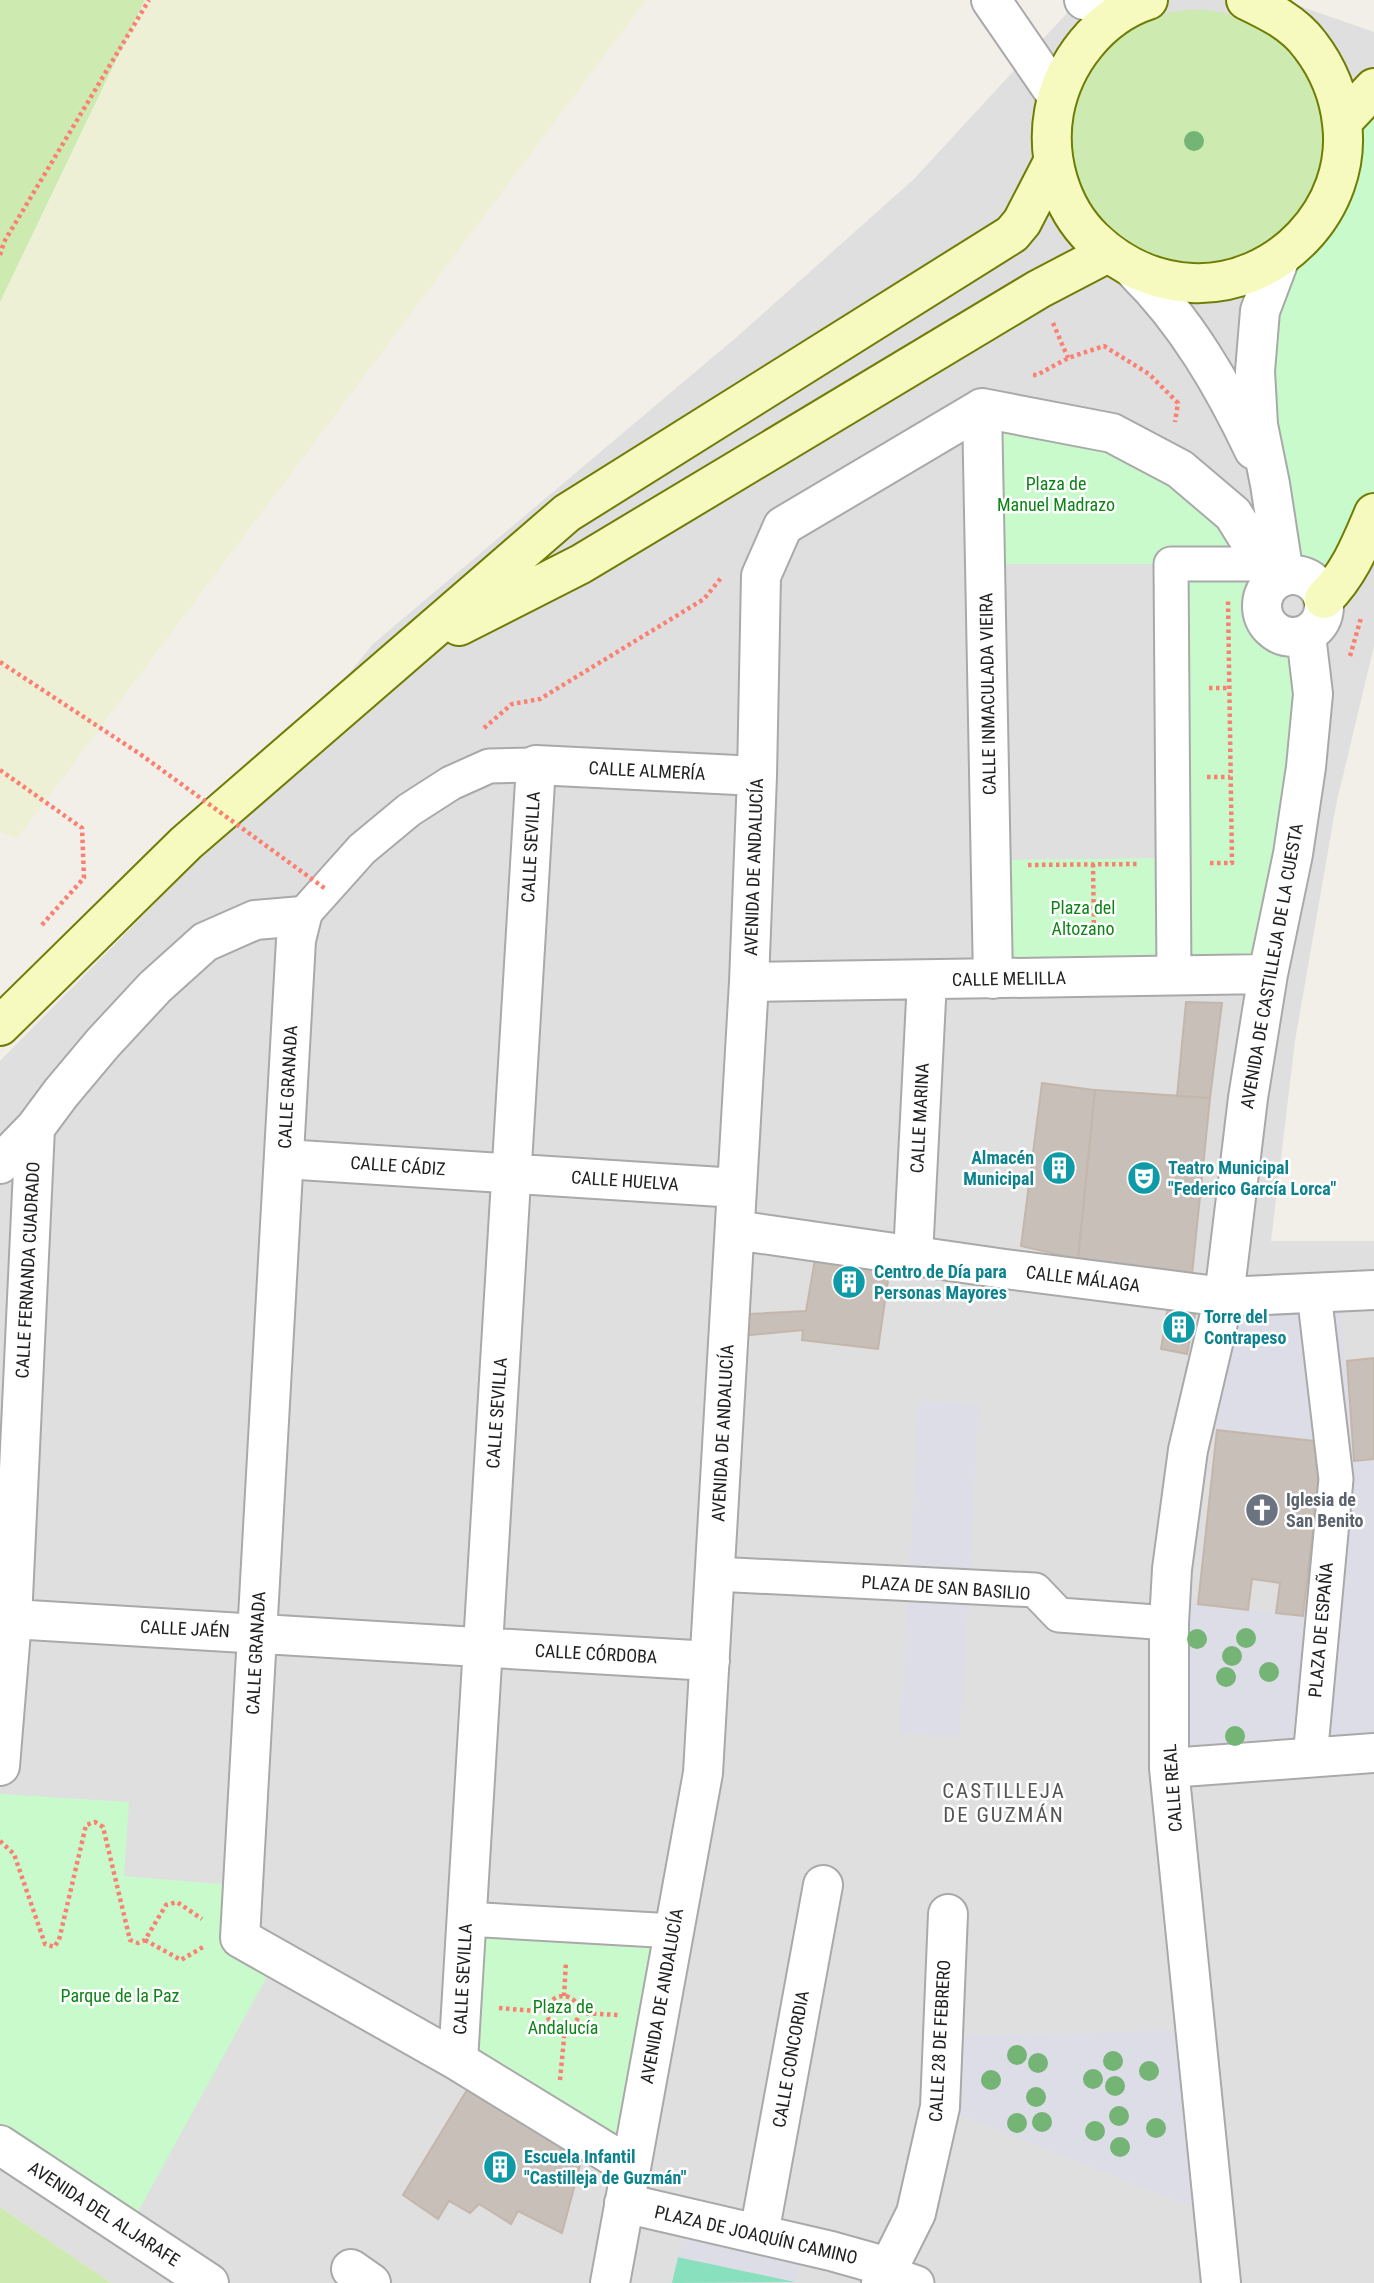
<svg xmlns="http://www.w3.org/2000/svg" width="1374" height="2283" font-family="'Roboto Condensed',sans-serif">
	<rect width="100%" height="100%" fill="#f2efe9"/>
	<path fill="#e0dfdf" d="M1079,0H1282L1374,32V646L1336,805L1295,1041L1271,1241H1374V2283H111L0,2207V1061L186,872L373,644L739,335L914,179Z"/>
	<path fill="#eef0d5" d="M146,0H646L17,839L0,832V302Z"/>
	<path fill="#cdebb0" d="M0,0H145L0,302Z
		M1068 138a128 128 0 1 1 256 0a128 128 0 1 1-256 0Z
		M0,2207L111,2283H0Z"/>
	<path fill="#c8facc" d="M1374,88V513L1320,589L1304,576L1294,574L1258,425L1280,258Z
		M982,408L1180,469L1267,587C1253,618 1273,644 1306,635L1268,974L993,979L991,860L1172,858L1171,564H986Z
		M0,1794L129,1802L124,1876L243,1886L240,1938L277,1958L128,2230L0,2145Z
		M466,1919L674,1931L631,2167L458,2061Z"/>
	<path fill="#88e0be" d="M678,2257L796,2282L672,2283Z"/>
	<path fill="#dddde8" d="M1339,1292L1354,1460L1374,1459V1753L1169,1768L1170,1601L1303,1616L1322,1442L1194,1428L1224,1297Z
		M919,1400L979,1405L960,1737L900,1734Z
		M1196,2030L1215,2216L940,2107L941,2036Z
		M689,2218L806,2245L796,2282L678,2257Z"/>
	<path fill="#c7bfb8" stroke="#c4b6ab" stroke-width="2" d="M1186,1002L1222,1003L1210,1098L1177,1096Z
		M1042,1083L1095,1090L1078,1259L1021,1246Z
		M1095,1090L1210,1098L1192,1275L1078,1259Z
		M818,1242L892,1253L878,1349L802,1340L803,1330L729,1337L730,1315L806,1311Z
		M1169,1301L1197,1305L1187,1354L1161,1349Z
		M1374,1358V1459L1354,1461L1347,1361Z
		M1217,1430L1323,1442L1303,1616L1276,1613L1280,1583L1252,1579L1248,1610L1198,1604Z
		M478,2072L587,2139L562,2233L518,2211L511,2224L479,2204L470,2213L449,2201L438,2219L403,2195Z"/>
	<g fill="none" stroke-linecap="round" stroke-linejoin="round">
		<g stroke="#a9a9a9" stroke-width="37">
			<path id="pedestrian" d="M302,916L362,849L409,810L451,783L489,766L536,765
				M1174,976L1171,564H1264
				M715,1574L1035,1590L1059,1615L1169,1623
				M1310,1758L1336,1479L1314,1293
				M466,1919L674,1931
				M886,2272L917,2283"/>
		</g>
		<g stroke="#a9a9a9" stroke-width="42">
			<path id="minor" d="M1280,258L1260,311L1255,371L1258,425L1270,484L1284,575
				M1134,270C1186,321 1223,385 1254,450
				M982,408L993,979
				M1262 606a31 31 0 1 1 62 0a31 31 0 1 1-62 0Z
				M749,982L1268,974
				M284,1159L737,1188
				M0,1164L35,1128L61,1093L103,1043L155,987L205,942L255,920L302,916L296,940L240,1938L458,2061L631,2167
				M735,1230L1005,1269L1224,1297L1374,1290
				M913,1256L927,980
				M12,1619L710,1661
				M0,1766L12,1619L35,1128
				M1169,1768L1374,1753
				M458,2061L536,765L757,776
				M0,2145L209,2283
				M624,2203L831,2251L888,2267
				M759,2234L823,1885
				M351,2269L371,2283
				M610,2283L703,1773L749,982L757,776L761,576L783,526L982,408L1112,433L1180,469L1233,514L1274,580
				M881,2283L916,2213L940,2107L948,1914
				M1221,2283L1169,1768V1623L1172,1569L1188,1450L1224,1297L1248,1098L1268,974L1293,854L1306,767L1313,694L1306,635"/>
		</g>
		<g stroke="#a9a9a9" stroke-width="42">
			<path id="tertiary" d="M991,0L1057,96
				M1084,0L1096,3H1138"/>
		</g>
		<g stroke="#707d05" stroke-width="42">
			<path id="secondary" d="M1148,0C1099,16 1063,63 1054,112C1046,157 1060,207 1093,239C1121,266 1153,281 1192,283C1277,287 1353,209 1342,123C1339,95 1327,67 1310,45C1294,23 1269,11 1246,0
				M1342,122L1374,88
				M1324,599C1349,574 1360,546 1374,513
				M459,626L581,564L1039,289L1108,253
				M0,1026L186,843L567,513L1012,234L1022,222L1053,162"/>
		</g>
		<path stroke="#fa8072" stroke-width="4.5" stroke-dasharray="3.5 3.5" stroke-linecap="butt" d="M0,255L4,242L149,0
			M1053,323L1068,358
			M1033,375H1037L1068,358L1104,346L1149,374L1178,403L1175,422
			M1350,656L1361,618
			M1209,688H1229
			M484,728L512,704L540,699L704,599L721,578
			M0,770L82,828L84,878L40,927
			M1207,777H1230
			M1210,863H1232L1228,600
			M1093,864L1094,937
			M1028,865L1138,864
			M0,1841L14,1854L45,1944L54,1947L59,1940L86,1825L95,1822L103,1827L130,1940L138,1943L145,1940L166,1905L177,1902L202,1919
			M145,1940L181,1960L203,1947
			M547 2012a16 16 0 1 1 32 0a16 16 0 1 1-32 0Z
			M564,1996L566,1962
			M499,2008L547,2012
			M579,2013L619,2015
			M560,2080L565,2028"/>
		<use href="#pedestrian" stroke="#fff" stroke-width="33"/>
		<use href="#minor" stroke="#fff" stroke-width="38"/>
		<use href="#tertiary" stroke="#fff" stroke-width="38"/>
		<use href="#secondary" stroke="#f7fabf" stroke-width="38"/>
		<path stroke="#fa8072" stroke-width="4.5" stroke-dasharray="3.5 3.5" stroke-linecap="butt" d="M0,662L140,754L327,890"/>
	</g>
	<g fill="#74b475">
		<circle cx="1194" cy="141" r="10"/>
		<circle cx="1246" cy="1638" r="10"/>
		<circle cx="1197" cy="1639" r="10"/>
		<circle cx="1232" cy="1656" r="10"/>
		<circle cx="1269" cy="1672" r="10"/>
		<circle cx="1226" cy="1677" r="10"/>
		<circle cx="1235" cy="1736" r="10"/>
		<circle cx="1017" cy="2055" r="10"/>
		<circle cx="1113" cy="2061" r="10"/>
		<circle cx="1038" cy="2063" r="10"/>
		<circle cx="1149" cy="2071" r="10"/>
		<circle cx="1093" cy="2079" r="10"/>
		<circle cx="991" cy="2080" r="10"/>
		<circle cx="1115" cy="2086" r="10"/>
		<circle cx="1036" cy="2097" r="10"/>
		<circle cx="1119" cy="2116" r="10"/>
		<circle cx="1042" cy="2122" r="10"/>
		<circle cx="1017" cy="2123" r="10"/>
		<circle cx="1156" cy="2128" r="10"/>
		<circle cx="1095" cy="2131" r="10"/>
		<circle cx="1120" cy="2147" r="10"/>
	</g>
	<defs>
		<g id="building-disc" transform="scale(1.75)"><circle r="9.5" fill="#0f9aa8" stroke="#fff"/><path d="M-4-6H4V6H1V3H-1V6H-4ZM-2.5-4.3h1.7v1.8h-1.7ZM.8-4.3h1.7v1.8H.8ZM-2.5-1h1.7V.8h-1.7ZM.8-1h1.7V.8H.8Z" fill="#fff"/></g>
		<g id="theatre-disc" transform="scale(1.75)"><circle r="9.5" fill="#0f9aa8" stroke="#fff"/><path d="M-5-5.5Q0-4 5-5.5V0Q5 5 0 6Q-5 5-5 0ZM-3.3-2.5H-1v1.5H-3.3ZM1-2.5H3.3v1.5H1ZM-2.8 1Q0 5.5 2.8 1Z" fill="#fff"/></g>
		<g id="church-disc" transform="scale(1.75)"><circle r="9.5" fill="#6b7280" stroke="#fff"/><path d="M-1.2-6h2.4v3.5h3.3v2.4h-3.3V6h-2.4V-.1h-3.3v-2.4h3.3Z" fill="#fff"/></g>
	</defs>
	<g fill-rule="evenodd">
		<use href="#building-disc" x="1059" y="1168"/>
		<use href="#theatre-disc" x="1144" y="1178"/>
		<use href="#building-disc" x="849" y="1282"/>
		<use href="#building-disc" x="1179" y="1327"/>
		<use href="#church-disc" x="1262" y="1510"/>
		<use href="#building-disc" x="500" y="2167"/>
	</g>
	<g text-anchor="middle" stroke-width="5" stroke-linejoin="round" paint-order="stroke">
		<g font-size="18" fill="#0c8416" stroke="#fff">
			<text x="1056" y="490">Plaza de<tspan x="1056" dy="21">Manuel Madrazo</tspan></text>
			<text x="1083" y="914">Plaza del<tspan x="1083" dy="21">Altozano</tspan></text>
			<text x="120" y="2002">Parque de la Paz</text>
			<text x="563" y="2013">Plaza de<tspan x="563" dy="21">Andalucía</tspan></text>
		</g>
		<g font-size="18" fill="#222" stroke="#fff">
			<text transform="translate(988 694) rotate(-91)" y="6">CALLE INMACULADA VIEIRA</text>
			<text transform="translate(647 771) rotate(3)" y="6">CALLE ALMERÍA</text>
			<text transform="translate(531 847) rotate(-87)" y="6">CALLE SEVILLA</text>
			<text transform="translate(754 867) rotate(-88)" y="6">AVENIDA DE ANDALUCÍA</text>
			<text transform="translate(1272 966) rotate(-80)" y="6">AVENIDA DE CASTILLEJA DE LA CUESTA</text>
			<text transform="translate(1009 979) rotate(-1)" y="6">CALLE MELILLA</text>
			<text transform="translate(288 1087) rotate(-87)" y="6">CALLE GRANADA</text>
			<text transform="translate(920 1118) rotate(-87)" y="6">CALLE MARINA</text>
			<text transform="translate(398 1166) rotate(4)" y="6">CALLE CÁDIZ</text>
			<text transform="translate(625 1181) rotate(4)" y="6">CALLE HUELVA</text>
			<text transform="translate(28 1270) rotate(-87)" y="6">CALLE FERNANDA CUADRADO</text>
			<text transform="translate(1083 1279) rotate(7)" y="6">CALLE MÁLAGA</text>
			<text transform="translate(497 1413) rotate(-86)" y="6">CALLE SEVILLA</text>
			<text transform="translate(723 1433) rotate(-87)" y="6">AVENIDA DE ANDALUCÍA</text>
			<text transform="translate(946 1588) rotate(4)" y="6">PLAZA DE SAN BASILIO</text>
			<text transform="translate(185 1629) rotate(3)" y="6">CALLE JAÉN</text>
			<text transform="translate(1321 1630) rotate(-85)" y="6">PLAZA DE ESPAÑA</text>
			<text transform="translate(256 1653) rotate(-87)" y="6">CALLE GRANADA</text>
			<text transform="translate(596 1654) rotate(3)" y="6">CALLE CÓRDOBA</text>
			<text transform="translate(1173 1788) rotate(-94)" y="6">CALLE REAL</text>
			<text transform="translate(463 1979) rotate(-87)" y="6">CALLE SEVILLA</text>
			<text transform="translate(662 1996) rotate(-80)" y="6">AVENIDA DE ANDALUCÍA</text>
			<text transform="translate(940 2041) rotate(-87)" y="6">CALLE 28 DE FEBRERO</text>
			<text transform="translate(791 2059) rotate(-80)" y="6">CALLE CONCORDIA</text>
			<text transform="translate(104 2214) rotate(33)" y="6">AVENIDA DEL ALJARAFE</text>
			<text transform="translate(756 2235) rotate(13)" y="6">PLAZA DE JOAQUÍN CAMINO</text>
		</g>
		<g font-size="18" font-weight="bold" fill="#0d838f" stroke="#fff" text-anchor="start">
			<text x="1034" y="1164" text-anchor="end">Almacén<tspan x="1034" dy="21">Municipal</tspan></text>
			<text x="1168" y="1174">Teatro Municipal<tspan x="1168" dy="21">"Federico García Lorca"</tspan></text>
			<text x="874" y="1278">Centro de Día para<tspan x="874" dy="21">Personas Mayores</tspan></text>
			<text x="1204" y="1323">Torre del<tspan x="1204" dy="21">Contrapeso</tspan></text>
			<text x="524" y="2163">Escuela Infantil<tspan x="524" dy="21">"Castilleja de Guzmán"</tspan></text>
		</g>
		<g font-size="18" font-weight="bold" fill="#5b616d" stroke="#fff" text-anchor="start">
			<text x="1286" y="1506">Iglesia de<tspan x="1286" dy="21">San Benito</tspan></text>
		</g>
		<g font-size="21" letter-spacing="2" fill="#555" stroke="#fff">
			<text x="1004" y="1798">CASTILLEJA<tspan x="1004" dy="24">DE GUZMÁN</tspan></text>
		</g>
	</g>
</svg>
